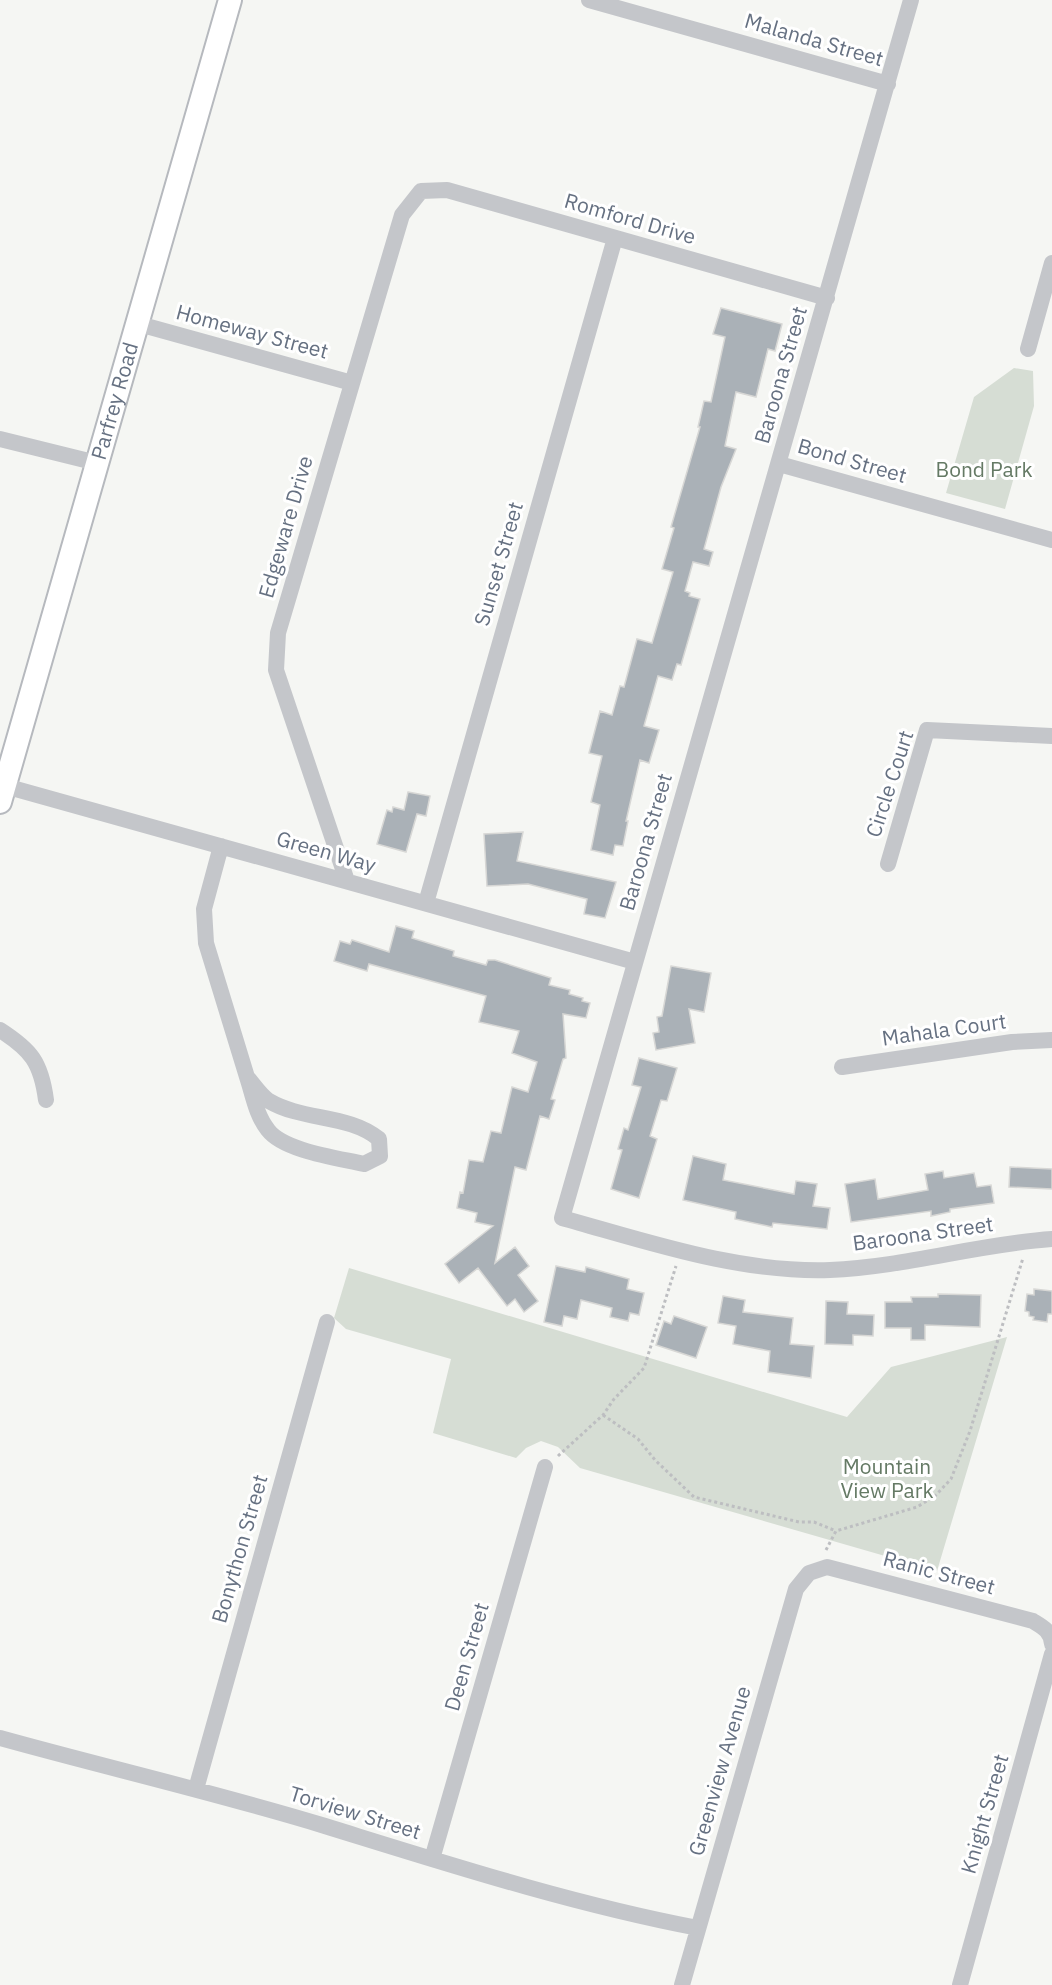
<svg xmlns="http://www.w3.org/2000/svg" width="1052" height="1985" font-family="'IBM Plex Sans',sans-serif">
	<rect width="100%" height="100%" fill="#f5f6f3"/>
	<path fill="#d6ddd4" d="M1014,368L1033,371L1034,406L1005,509L946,493L974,397Z
		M349,1268L847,1417L891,1367L1007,1337L937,1571L580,1468L558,1447L541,1441L526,1448L516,1458L433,1433L451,1359L346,1329L334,1318Z"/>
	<path fill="#aab1b7" stroke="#d7d7d5" stroke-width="1.5" d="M721,308L782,324L775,351L768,349L756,397L736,392L725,446L736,449L721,487L704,549L713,552L709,566L693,562L685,591L690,593L689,596L700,599L681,665L677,664L672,680L658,676L644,726L659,730L649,763L640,760L626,821H628L623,846L615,845L613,855L591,850L600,805L591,802L602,756L589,753L600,711L612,715L620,686L624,687L637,639L652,643L673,572L662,569L674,528L671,527L700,427H698L704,401L711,402L725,337L713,334Z
		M408,792L430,796L426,816L417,814L406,852L377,844L387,810L392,812L393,807L404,810Z
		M523,832L517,861L616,882L605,918L584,914L587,899L528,884L487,886L484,834Z
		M396,926L414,931L412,938L454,951L453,956L486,965L488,960H495L551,978L549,985L570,990L569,994L583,998L582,1001L590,1003L586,1018L563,1014L566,1058L563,1059L551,1099L555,1100L549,1119L540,1116L526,1170L515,1167L495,1263L515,1247L529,1266L518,1275L538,1301L524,1312L515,1299L507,1306L478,1268L459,1283L445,1264L493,1226L475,1222L477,1213L457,1208L460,1192L463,1193L469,1160L483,1162L491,1131L501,1133L512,1087L528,1092L537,1062L512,1053L519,1031L479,1022L486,996L369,964L367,971L334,961L340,941L350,944L352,940L389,952Z
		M671,966L711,973L704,1012L689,1009L695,1043L656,1050L653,1033L659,1032L657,1017L662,1016Z
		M639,1058L677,1068L667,1101L661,1100L650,1136L657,1139L639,1198L611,1189L622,1150L618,1149L624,1128L628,1130L641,1087L632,1085Z
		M693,1156L726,1164L723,1180L794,1194L796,1181L817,1184L813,1206L830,1208L827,1229L773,1223L772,1227L735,1219L736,1212L683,1200Z
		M1010,1167L1052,1169V1189L1009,1187Z
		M943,1171L944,1178L974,1173L977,1187L991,1185L994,1203L950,1209V1212L931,1216V1211L851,1222L845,1184L875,1179L878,1199L928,1190L925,1174Z
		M556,1266L585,1272L586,1267L629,1279L627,1289L644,1293L639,1315L630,1313L628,1321L610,1317L612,1308L581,1300L577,1319L564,1316L562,1326L544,1322Z
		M1034,1289L1052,1291V1314H1048L1047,1322L1033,1320L1034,1317L1029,1316V1312L1025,1311L1027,1294L1034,1295Z
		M938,1294L981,1295L980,1327L925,1325V1340H911V1328H885V1302H912L911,1297H938Z
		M723,1296L745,1300L743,1312L793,1318L790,1344L814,1346L811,1378L768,1372L770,1351L733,1344L736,1326L718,1323Z
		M826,1301L848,1302L847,1314L874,1315L873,1336L853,1335V1345L825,1344Z
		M674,1316L707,1327L696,1358L656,1345L664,1321L671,1324Z"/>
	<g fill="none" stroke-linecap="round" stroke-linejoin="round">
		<g stroke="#b6b9be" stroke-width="26">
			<g id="secondary">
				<path id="s1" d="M0,802L230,0"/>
			</g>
		</g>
		<path stroke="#bdbec1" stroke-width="3" stroke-dasharray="3 3" stroke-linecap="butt" d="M603,1415L638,1439L655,1460L694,1497L799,1522H814L836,1531
			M558,1456L603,1415L614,1399L644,1368L676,1266
			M826,1550L836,1531L917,1507L935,1496L951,1479L970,1431L1023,1258"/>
		<path stroke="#c4c6ca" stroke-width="16" d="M589,0L888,84
			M911,0L562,1218C649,1242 738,1273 830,1270C905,1267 978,1244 1052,1239
			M139,324L352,383
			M1028,349L1052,263
			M0,439L97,463
			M779,464L1052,540
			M5,786L635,962
			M221,846L204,909L206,943L247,1077
			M888,864L927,730L1052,736
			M347,881L276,670L278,633L402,215L421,191L447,190L827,298
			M426,903L615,238
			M0,1030C31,1050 41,1062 46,1100
			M842,1067L1012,1042L1052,1040
			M247,1077C254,1085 261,1096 269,1101C303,1121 349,1114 379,1139L380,1156L364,1164C338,1158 284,1151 268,1130C256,1115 253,1095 247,1077Z
			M0,1738C108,1768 217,1793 325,1826C448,1864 572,1904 698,1928
			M196,1789L327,1322
			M432,1859L545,1467
			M682,1985L796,1589L809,1573L827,1567L1033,1621C1043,1627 1051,1631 1052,1644
			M960,1985L1052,1654"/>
		<use href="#secondary" stroke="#fff" stroke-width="22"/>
	</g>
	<g text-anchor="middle" stroke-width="6" stroke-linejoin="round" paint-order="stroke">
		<g font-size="21" fill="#667182" stroke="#fff">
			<text transform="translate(814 40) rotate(16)" y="7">Malanda Street</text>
			<text transform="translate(630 219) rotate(16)" y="7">Romford Drive</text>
			<text transform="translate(252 332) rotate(15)" y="7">Homeway Street</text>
			<text transform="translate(781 375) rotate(-74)" y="7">Baroona Street</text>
			<text dy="7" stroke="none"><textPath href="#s1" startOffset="417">Parfrey Road</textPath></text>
			<text transform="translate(852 461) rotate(16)" y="7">Bond Street</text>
			<text transform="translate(286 527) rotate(-74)" y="7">Edgeware Drive</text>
			<text transform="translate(499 564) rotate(-74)" y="7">Sunset Street</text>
			<text transform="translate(890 784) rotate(-72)" y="7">Circle Court</text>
			<text transform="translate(646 842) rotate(-74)" y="7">Baroona Street</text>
			<text transform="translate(326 852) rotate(16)" y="7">Green Way</text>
			<text transform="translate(944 1030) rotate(-8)" y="7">Mahala Court</text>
			<text transform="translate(923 1234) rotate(-8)" y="7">Baroona Street</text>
			<text transform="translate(240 1549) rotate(-74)" y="7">Bonython Street</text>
			<text transform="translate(939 1573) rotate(15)" y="7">Ranic Street</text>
			<text transform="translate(467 1657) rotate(-74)" y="7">Deen Street</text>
			<text transform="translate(720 1771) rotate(-74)" y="7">Greenview Avenue</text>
			<text transform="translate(355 1813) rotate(17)" y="7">Torview Street</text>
			<text transform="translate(985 1814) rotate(-74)" y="7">Knight Street</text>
		</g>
		<g font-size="21" fill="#657a65" stroke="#fff">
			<text x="984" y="477">Bond Park</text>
			<text x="887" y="1474">Mountain<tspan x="887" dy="24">View Park</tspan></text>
		</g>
	</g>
</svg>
